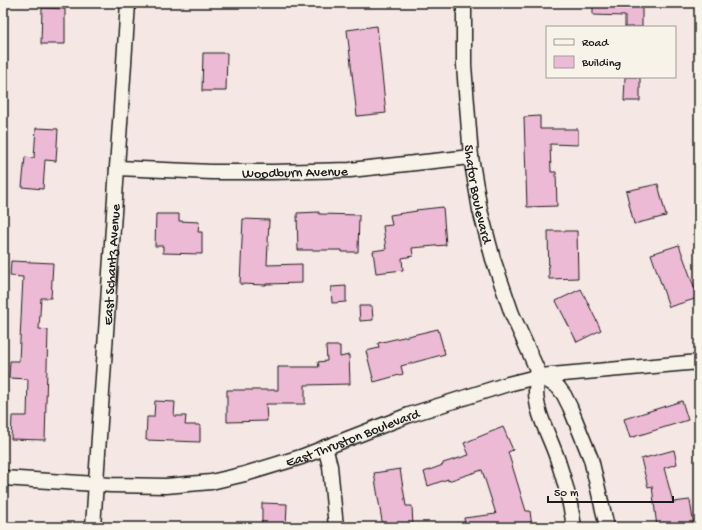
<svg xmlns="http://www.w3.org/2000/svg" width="702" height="530" font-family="'Gochi Hand',sans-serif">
	<rect width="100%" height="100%" fill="#f5e8e4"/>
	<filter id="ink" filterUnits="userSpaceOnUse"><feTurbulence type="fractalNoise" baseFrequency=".025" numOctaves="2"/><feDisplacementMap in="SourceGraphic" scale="8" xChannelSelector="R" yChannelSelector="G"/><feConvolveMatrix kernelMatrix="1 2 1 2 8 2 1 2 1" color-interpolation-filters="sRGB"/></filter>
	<g filter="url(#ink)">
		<path fill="#edbad6" stroke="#1c1c1c" d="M593,3H642V27H625V16L593,15Z
			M42,8L65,9V44H41Z
			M377,26L386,113L357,116L347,30Z
			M203,53H227L226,91H202Z
			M625,77H640V101H624Z
			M540,116V129H578V145L550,144L551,172H556L557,206L527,207L524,117Z
			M36,128L58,129L56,161L45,160L43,189L22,187L25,157L34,158Z
			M658,184L666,216L634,224L626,191Z
			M443,207L446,245L412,248L413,256L402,258L403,270L376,273L373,251L386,249L383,226L392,225L390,215L417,211L416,210Z
			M319,212V214L359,215L358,252H342V250H298L297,213Z
			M156,214H179V221L199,222L198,232H202V254L163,253V246H155Z
			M243,219L269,220L267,265L302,264V283L266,284V285L240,284Z
			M548,231H577L578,278L549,279Z
			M679,245L698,298L669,307L651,254Z
			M11,261L53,263L51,298H41L39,329L48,330L45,440L11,439L12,416H27L28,379L9,378L10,361H19L23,277L10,276Z
			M346,286V302L332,303L331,287Z
			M581,289L601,330L577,342L556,301Z
			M359,306H372L373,320L360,321Z
			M438,329L445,354L401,366L403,374L374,382L366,351L379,348L378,343Z
			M326,346H340V357L349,355L350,384L305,385V404H266L267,421L227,422V390H278V367H319L318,362L327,361Z
			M155,401L175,402L174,416H186L185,425H200V442L146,440L147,417H154Z
			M682,401L688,420L630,438L624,419Z
			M503,427L513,450L508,452L526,511H530L532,527H465L464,518L496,514L482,470L448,481V479L428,486L424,472L443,465V463L469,455L464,443Z
			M674,450L677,464L664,468L673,502L690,500L694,527H657L652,486L648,487L641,459Z
			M400,469L406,506H412L413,527H383L374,473Z
			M262,503L287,504L286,527H262Z"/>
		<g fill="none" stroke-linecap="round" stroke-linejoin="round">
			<g stroke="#1c1c1c" stroke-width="17">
				<g id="street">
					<path id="s1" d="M464,3V65L471,157L480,210L493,259L512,314L540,376L558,387L564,395L570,407L591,459L607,527"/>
					<path id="s2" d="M117,168L212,172H273L350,170L471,157"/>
					<path d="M540,376C538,380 536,386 536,391C536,415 551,438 558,461C565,482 571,505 574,527"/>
					<path d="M325,447L330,466L336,527"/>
					<path id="s3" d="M3,478L111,485L166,486L211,482L245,474L301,457L409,415L508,384L540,376L699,362"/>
					<path id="s4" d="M93,527L128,3"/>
				</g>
			</g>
			<use href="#street" stroke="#f7f3e8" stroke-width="14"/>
		</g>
	</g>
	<g text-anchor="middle" stroke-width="3" stroke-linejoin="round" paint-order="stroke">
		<g font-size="14" fill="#1c1c1c" stroke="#f7f3e8">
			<text dy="5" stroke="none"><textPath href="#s2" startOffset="178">Woodburn Avenue</textPath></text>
			<text dy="5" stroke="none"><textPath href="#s1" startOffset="192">Shafor Boulevard</textPath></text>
			<text dy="5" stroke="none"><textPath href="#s4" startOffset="263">East Schantz Avenue</textPath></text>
			<text dy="5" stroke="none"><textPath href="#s3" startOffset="357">East Thruston Boulevard</textPath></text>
		</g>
	</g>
	<rect width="702" height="530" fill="none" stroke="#f7f3e8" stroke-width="16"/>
	<rect x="8" y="8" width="686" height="514" fill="none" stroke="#1c1c1c" stroke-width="1.5" filter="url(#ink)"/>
	<rect x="546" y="26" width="130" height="52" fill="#f7f3e8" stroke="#9f9d96"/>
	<rect x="554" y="39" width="20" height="6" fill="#f7f3e8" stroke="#9f9d96"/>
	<text x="582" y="46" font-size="12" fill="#1c1c1c">Road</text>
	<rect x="554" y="56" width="20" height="12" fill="#edbad6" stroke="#9f9d96"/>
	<text x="582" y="66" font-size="12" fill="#1c1c1c">Building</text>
	<path d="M548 496v6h125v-6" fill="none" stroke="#1c1c1c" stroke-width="2"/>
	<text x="554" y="496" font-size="12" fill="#1c1c1c" stroke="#f7f3e8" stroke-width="3" paint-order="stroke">50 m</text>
</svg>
